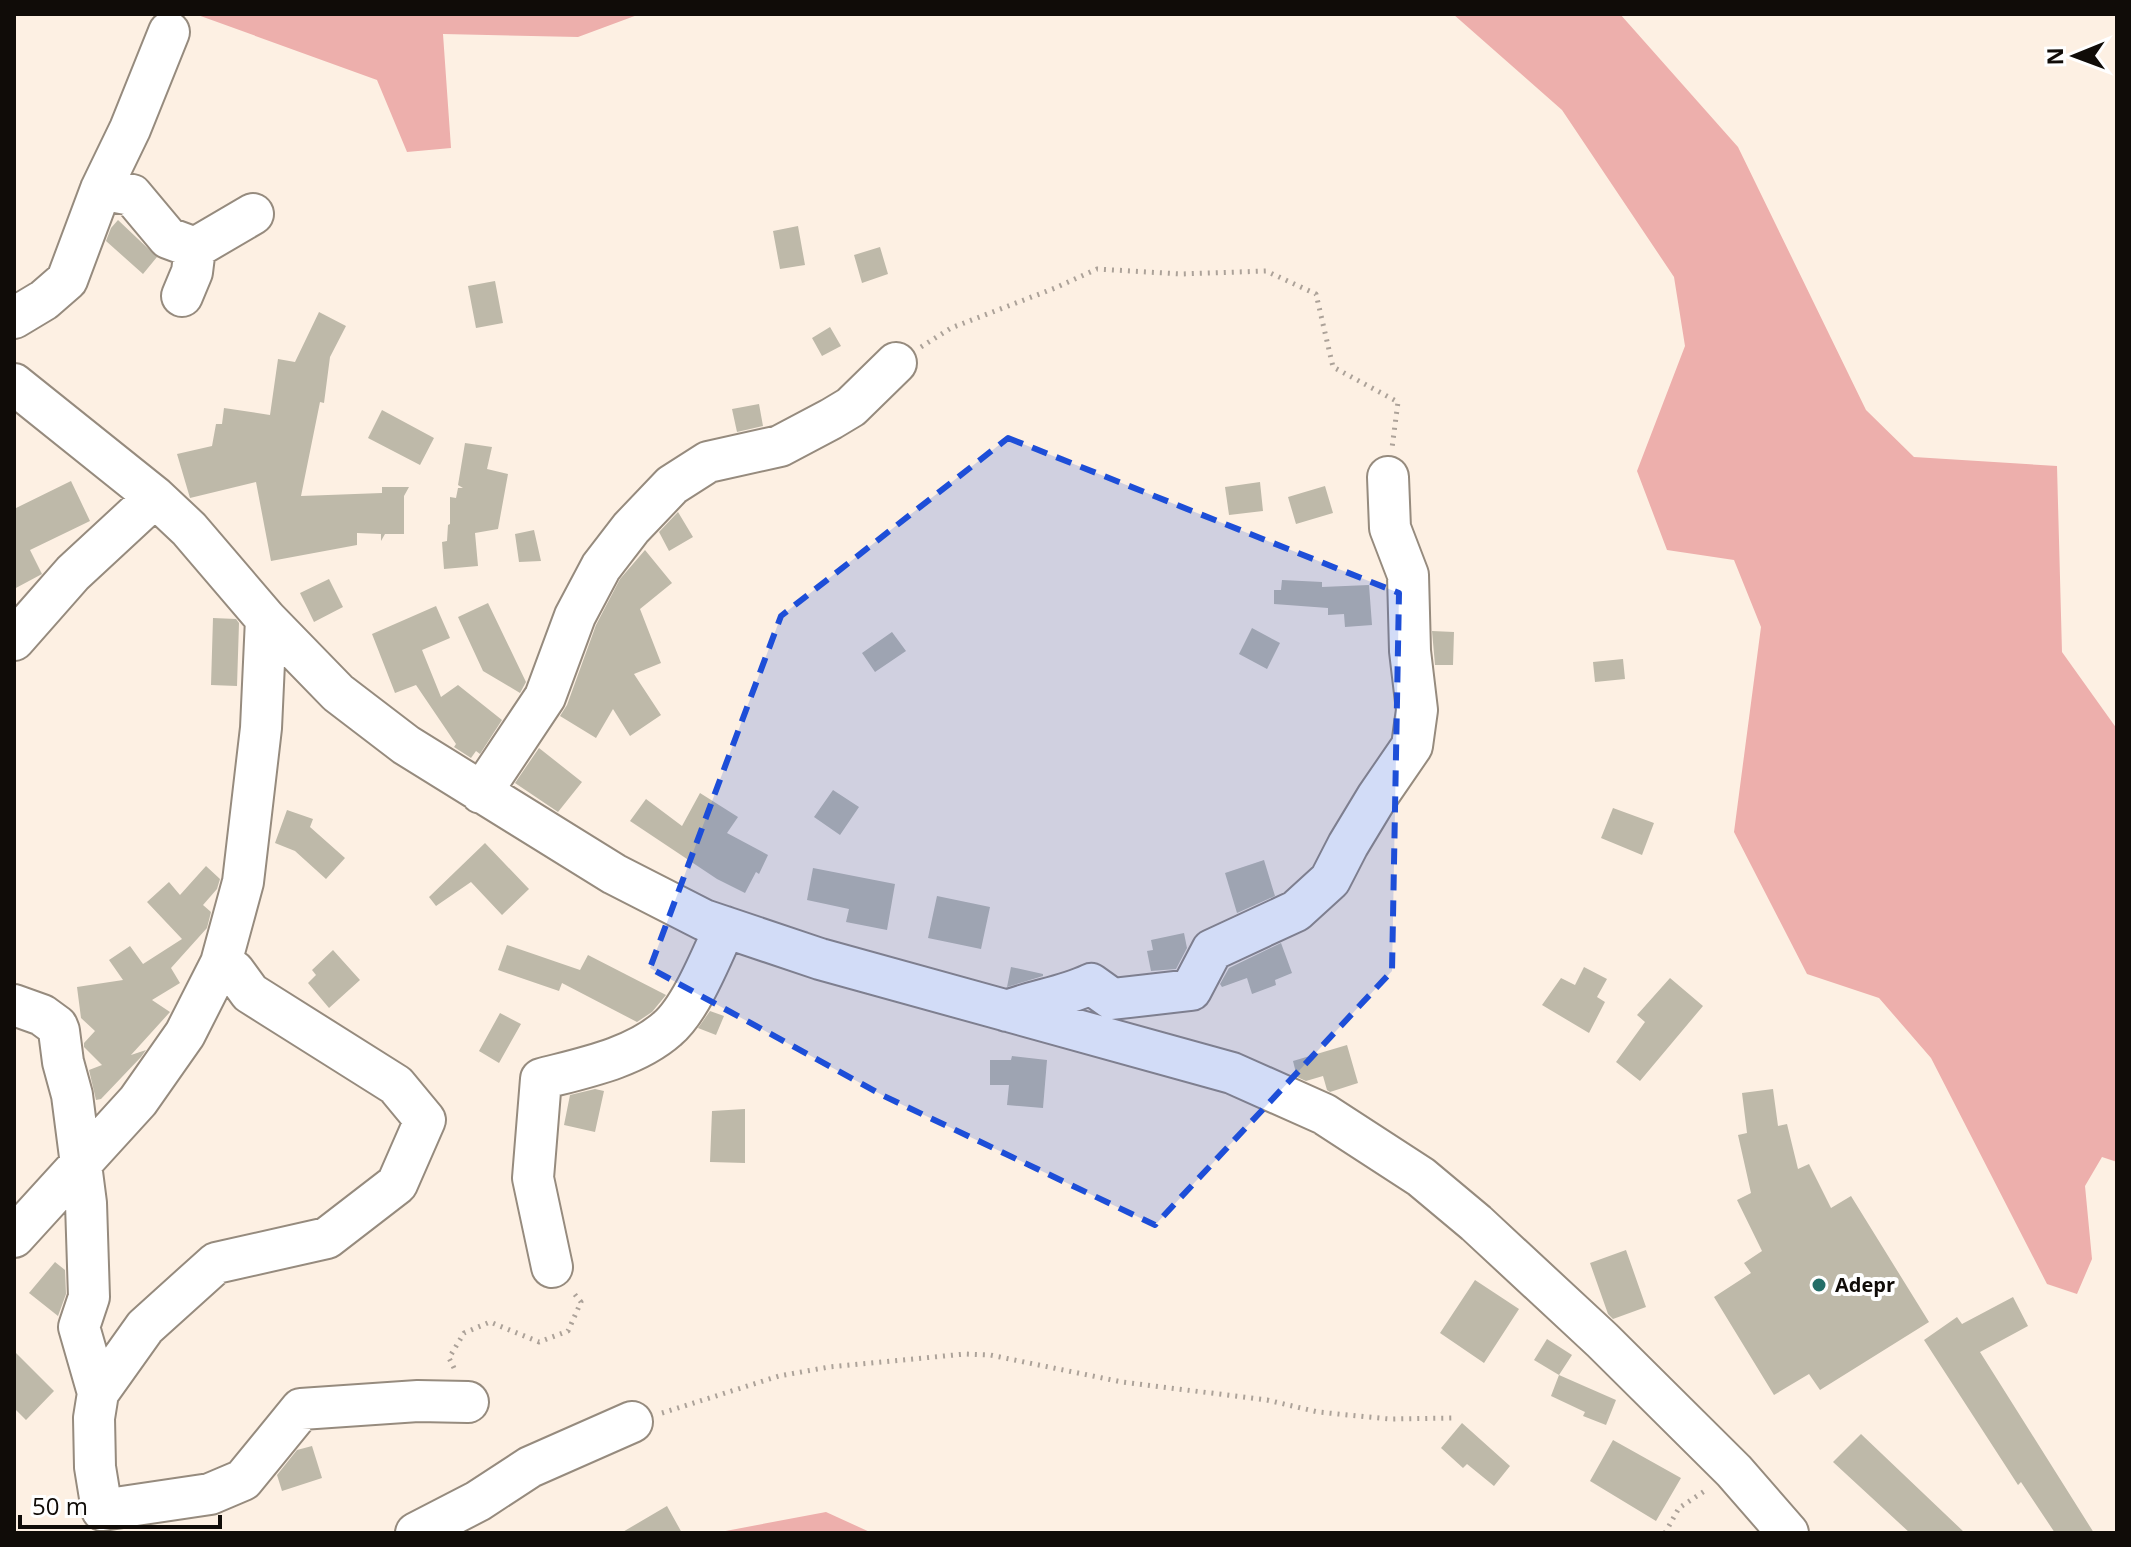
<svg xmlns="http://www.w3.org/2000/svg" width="2131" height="1547" font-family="'Open Sans',sans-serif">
	<rect width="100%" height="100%" fill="#fdf0e3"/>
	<path fill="#edafac" d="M195,14H640L578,37L443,34L451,148L407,152L377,80Z
		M1453,14H1620L1738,147L1866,410L1914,457L2057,466L2062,652L2117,729V1162L2102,1157L2085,1186L2092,1259L2077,1294L2047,1284L1931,1058L1879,998L1807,974L1734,832L1761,627L1734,560L1667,550L1637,471L1685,346L1674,277L1562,110Z
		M826,1512L872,1533H715Z"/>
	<path fill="#beb9a9" d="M118,220L157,257L143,274L106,241L111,228Z
		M798,226L805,265L780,269L773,231Z
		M880,247L888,274L862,283L854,255Z
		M495,281L503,323L476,328L468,286Z
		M319,312L346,326L330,357L324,403L320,402L301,496L382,493V487H409L404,496V534H385L381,541V534L357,533V545L271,561L256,482L190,498L177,454L212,446L216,424H222L224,408L270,415L278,359L295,362Z
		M830,327L841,346L822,356L812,338Z
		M759,404L763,426L737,432L732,409Z
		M382,410L434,438L420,465L368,438Z
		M465,443L492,447L487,469L508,474L498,529L475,533L478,566L444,569L442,542L447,541L448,525L450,524V497L456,498L458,488H463L458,485Z
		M71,481L90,521L30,550L42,574L14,589V509Z
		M1260,482L1263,511L1229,515L1225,487Z
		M1325,486L1333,513L1296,524L1288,497Z
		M678,512L693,537L669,551L659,532Z
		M534,530L541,561L519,562L515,534Z
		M645,550L672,583L640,609L661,663L634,674L661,715L630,736L613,709L596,738L560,716L567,705L596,625L620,579Z
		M329,579L343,607L314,622L300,593Z
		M1282,580L1322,582V587L1369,585L1372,625L1345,627L1344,614L1328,615V608L1274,604V590H1281Z
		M488,603L526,682L520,693L483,671L458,617Z
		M436,606L450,638L422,650L441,697L458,685L502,720L480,754L476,751L471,758L454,747L456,744L416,685L395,693L372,634Z
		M213,618L236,619L239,623L237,686L211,685Z
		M1252,628L1280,643L1267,669L1239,654Z
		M1432,631L1454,632L1453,665H1435Z
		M892,632L906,651L875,672L862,653Z
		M1623,659L1625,679L1595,682L1593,662Z
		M539,748L582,782L558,812L515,783Z
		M833,790L859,807L840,835L814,817Z
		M700,793L738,817L727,833L768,855L759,874L756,872L745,893L717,879L630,821L646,799L682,826Z
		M1613,808L1654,823L1642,855L1601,838Z
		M287,810L313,819L310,827L345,858L326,879L295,851L275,843Z
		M485,843L529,889L502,915L471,882L436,906L429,897Z
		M1264,860L1275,896L1237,913L1225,873Z
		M206,866L220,879L217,889L203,905L211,912L207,928L171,968L180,983L152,1000L170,1012L131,1055L146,1050L141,1057L101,1099L96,1100L89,1070L102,1065L84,1047V1043L95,1031L81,1018L77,987L123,980L109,960L130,946L143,964L182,939L147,902L169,882L180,895Z
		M813,868L895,884L887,930L846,922L849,909L807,900Z
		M937,896L990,907L981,949L928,938Z
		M1184,933L1187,948L1176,969L1151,971L1147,951L1153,950L1151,940Z
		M1281,943L1292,973L1275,980L1276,985L1252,994L1247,978L1222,987L1220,984L1229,968Z
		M507,945L580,970L588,955L666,995L652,1012L637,1022L562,983L559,991L498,970Z
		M333,950L360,980L329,1008L308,983L316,975L312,970Z
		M1011,967L1043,974V976L1007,987Z
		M1584,967L1607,979L1597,997L1605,1002L1589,1033L1542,1005L1561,978L1575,985Z
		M1670,978L1703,1006L1640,1081L1616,1062L1645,1022L1637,1015Z
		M710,1011L724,1016L716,1035L698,1028Z
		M500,1013L521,1024L499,1063L479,1051Z
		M1347,1045L1358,1083L1330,1092L1327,1090L1323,1076L1306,1081L1297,1077L1293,1061Z
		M1012,1056L1047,1060L1043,1108L1007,1105L1009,1085H990V1060H1011Z
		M595,1089L604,1091L595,1132L564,1125L570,1095Z
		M1773,1089L1778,1126L1787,1124L1798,1169L1809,1164L1831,1208L1851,1196L1929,1322L1820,1390L1809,1374L1774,1395L1714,1297L1751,1273L1744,1263L1762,1251L1737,1200L1751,1193L1738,1135L1747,1133L1742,1093Z
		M745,1109V1163L710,1162L712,1111Z
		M1626,1250L1646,1307L1613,1319L1608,1314L1590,1263Z
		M55,1262L65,1270L66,1294L58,1316L29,1293Z
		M1475,1280L1519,1309L1484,1363L1440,1333Z
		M2013,1297L2028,1326L1980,1352L2094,1533H2055L2021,1482L2018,1485L1924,1340L1957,1317L1962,1324Z
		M1547,1339L1572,1355L1559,1375L1534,1360Z
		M14,1351L54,1391L26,1420L14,1408Z
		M1559,1375L1616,1400L1606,1425L1583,1416L1585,1412L1551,1396Z
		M1462,1423L1510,1466L1494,1486L1467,1464L1463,1468L1441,1448Z
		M1861,1434L1965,1533H1910L1833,1462Z
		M1613,1440L1681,1478L1656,1521L1590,1481Z
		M312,1446L322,1478L282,1491L277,1475L297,1450Z
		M667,1506L682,1533H621Z"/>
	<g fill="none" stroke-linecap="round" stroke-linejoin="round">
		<g stroke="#968b7e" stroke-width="44">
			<path id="minor" d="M101,189L132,195L168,238L195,248L192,272L182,296
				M195,248L253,214
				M14,318L44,300L67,280L101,189L130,129L169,32
				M14,384L155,497L189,529L266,619L338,693L406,745L614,874L704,920L820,959L1232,1073L1324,1114L1421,1177L1476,1223L1602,1340L1734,1471L1788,1533
				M14,640L73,573L155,497
				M481,793L545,697L575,616L601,567L631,528L672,485L708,462L780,446L831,419L851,407L896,363
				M221,963L234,971L250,993L396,1085L425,1120L397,1184L327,1238L216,1263L145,1327L98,1393L94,1418L95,1467L102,1510L210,1494L243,1480L301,1409L418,1401L468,1402
				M14,1005L42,1015L57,1026L59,1031L63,1062L72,1095L86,1203L89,1297L79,1327L98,1393
				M1007,1011C1035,1000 1064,997 1091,984L1112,999L1191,990L1212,950L1296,911L1330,880L1348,845L1377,797L1412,746L1417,710L1410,651L1408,575L1390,528L1388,477
				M14,1237L138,1101L185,1034L221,963L243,882L261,728L266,619
				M552,1267L533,1178L541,1079C583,1068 634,1058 667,1029C691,1009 712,955 725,927
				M416,1533L478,1501L530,1467L632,1422"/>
		</g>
		<path stroke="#aca299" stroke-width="5" stroke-dasharray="2 6" stroke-linecap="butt" d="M921,347L951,328L1055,288L1097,269L1181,274L1266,271L1316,294L1333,367L1398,402L1392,448
			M454,1368L449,1358L464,1333L490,1322L539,1342L568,1331L581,1302L572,1291
			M662,1413L779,1376L829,1367L965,1354L990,1355L1122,1382L1267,1400L1318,1412L1389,1419L1452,1418
			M1665,1533L1679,1508L1706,1490"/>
		<use href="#minor" stroke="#fff" stroke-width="40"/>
	</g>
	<path fill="#1d4ed8" fill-opacity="0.2" stroke="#1d4ed8" stroke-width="6" stroke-dasharray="16 10" stroke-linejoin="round" d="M1008,438L1399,593L1392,971L1155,1225L884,1096L650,968L781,616Z"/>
	<circle fill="#246e68" stroke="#fff" stroke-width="3" cx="1819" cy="1285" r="8"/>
	<g text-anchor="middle" stroke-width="8" stroke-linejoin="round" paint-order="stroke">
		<g font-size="20" font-weight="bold" fill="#100c08" stroke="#fff" text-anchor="start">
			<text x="1835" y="1292">Adepr</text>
		</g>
	</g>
	<rect width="2131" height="1547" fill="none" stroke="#100c08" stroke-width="32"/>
	<g transform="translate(2075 56) rotate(269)" stroke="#ffffff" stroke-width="6" paint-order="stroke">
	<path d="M0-6L14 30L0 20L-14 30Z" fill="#100c08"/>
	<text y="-12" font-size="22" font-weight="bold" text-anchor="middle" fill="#100c08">N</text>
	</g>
	<path d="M20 1515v12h200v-12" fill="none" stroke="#100c08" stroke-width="4"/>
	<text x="32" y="1515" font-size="24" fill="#100c08" stroke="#ffffff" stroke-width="6" paint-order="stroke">50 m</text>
</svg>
